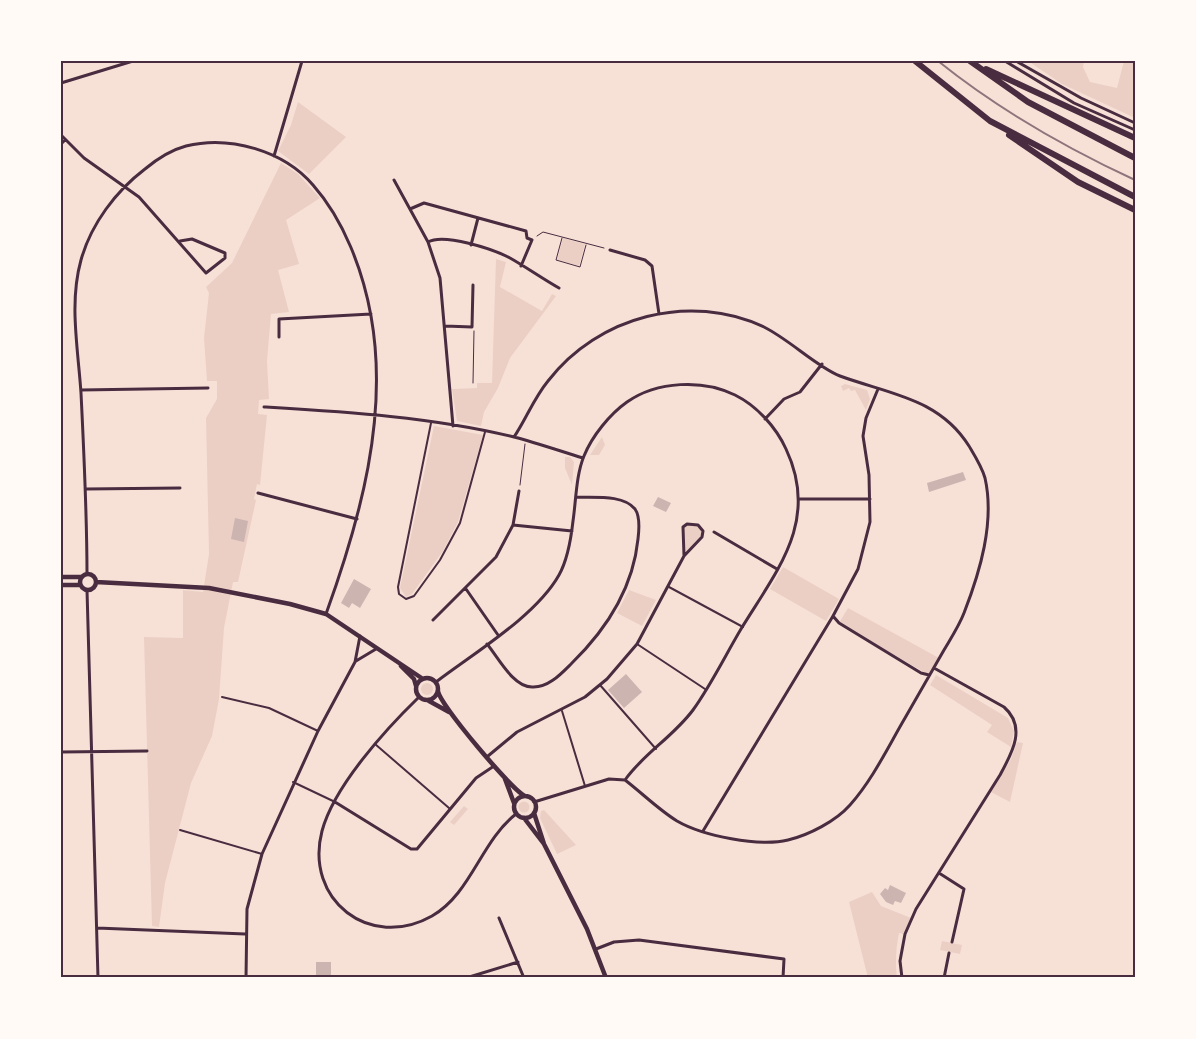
<svg xmlns="http://www.w3.org/2000/svg" width="1196" height="1039" font-family="Quicksand,sans-serif">
	<rect width="100%" height="100%" fill="#f7e1d7"/>
	<path fill="#ebcfc5" d="M1028,61H1084L1083,67L1090,82L1117,88L1124,61H1135V118L1062,84Z
		M298,102L346,137L309,174L278,151L291,125Z
		M281,163L298,174L320,198L286,220L299,264L278,270L289,312L271,314L267,361L269,399L259,400L258,414L267,415L260,485L257,484L254,499L256,500L238,582H233L224,628L219,699L212,736L191,783L165,883L159,927L152,926L144,637L183,638V590L203,592L209,554L206,418L217,399V381H207L204,338L209,293L206,287L232,263Z
		M563,238L585,244L579,266L557,260Z
		M496,259L506,262L500,287L542,311L552,294L556,296L510,358L498,388L484,412L481,426L457,421L452,389L477,388V383H492Z
		M845,384L867,390L870,399L866,410L855,390L851,391L849,388L843,391L841,386Z
		M434,426L483,435L458,522L443,551L412,594L406,597L400,588Z
		M602,437L605,445L599,455H590Z
		M570,457L574,462L572,485L565,468V457Z
		M692,523L701,528L702,537L684,556L683,527Z
		M783,567L839,599L826,621L770,589Z
		M629,590L656,600L642,626L617,613Z
		M848,608L939,658L929,675L839,623Z
		M936,675L1008,718L1014,731L1011,747L987,732L992,725L930,685Z
		M421 689a6 6 0 1 1 12 0a6 6 0 1 1-12 0Z
		M1017,742L1023,743L1010,802L991,792L1011,759Z
		M518.5 807a5.5 5.5 0 1 1 11 0a5.5 5.5 0 1 1-11 0Z
		M464,806L468,809L454,825L450,822Z
		M544,810L576,845L557,854L540,818L541,811Z
		M872,892L881,906L911,918L904,934L899,933C896,949 895,961 897,978H868L849,902Z
		M942,941L962,945L960,954L940,950Z"/>
	<path fill="#ccb4b1" d="M963,472L966,480L929,492L927,483Z
		M658,497L671,503L666,512L653,506Z
		M235,518L248,521L244,542L231,539Z
		M354,579L371,589L360,608L352,603L349,608L341,603Z
		M626,674L642,692L624,708L608,690Z
		M890,885L906,893L901,903L895,901L893,905L886,902L880,894L885,888L888,890Z
		M316,962H331V975L316,976Z"/>
	<g fill="none" stroke-linecap="round" stroke-linejoin="round">
		<path stroke="#4a2c40" stroke-width="1" d="M537,236L543,232L604,248
			M562,238L556,260L580,267L586,245
			M473,383L474,331
			M520,485L525,444"/>
		<path stroke="#4a2c40" stroke-width="2" d="M431,423L398,587L399,594L406,599L414,596L440,560L460,523L485,432
			M669,587L743,627
			M637,644L705,689
			M600,685L656,749
			M222,697L269,708L318,731
			M562,711L585,786
			M375,744L449,808
			M293,782L333,801
			M180,830L262,854"/>
		<path stroke="#4a2c40" stroke-width="3" d="M1005,61L1074,103L1135,130
			M1016,61L1081,98L1135,123
			M61,83L133,61
			M61,135L84,158L139,197L206,273L225,258V253L192,239L180,241
			M61,144L65,140
			M274,156L302,61
			M394,180L428,242L440,278L453,426
			M410,209L424,203L526,231L527,238L532,240L521,266
			M428,242C444,233 493,249 510,258C526,267 543,279 559,288
			M471,245L478,218
			M610,250L645,260L652,266L659,314
			M445,326L472,327L473,285
			M279,337V319L371,314
			M81,390L208,388
			M264,407C347,412 432,417 514,437C537,443 560,451 583,458
			M765,419L784,399L800,392L822,364
			M514,437C526,419 534,398 548,381C598,316 690,292 764,327C790,340 817,367 840,376C889,394 939,398 969,446C975,456 982,467 985,478C995,522 980,572 964,613C959,626 951,638 944,650C931,673 918,695 905,718C888,747 873,779 850,805C836,821 809,835 788,840C759,847 703,836 677,821C659,810 642,793 625,780
			M86,489L180,488
			M258,493L357,519
			M800,499H870
			M513,525L572,531
			M714,532L777,569
			M87,574C87,514 84,453 81,393C78,348 69,303 81,260C91,224 116,191 145,169C157,159 171,150 186,146C230,135 284,151 313,185C344,220 363,271 371,316C389,416 360,520 326,614
			M466,589L498,635
			M87,590L98,978
			M833,616L839,623L921,673L929,675
			M433,620L496,557L513,525L519,491
			M487,644C498,657 513,687 532,687C548,688 561,674 571,664C606,630 633,589 638,539C639,531 640,516 635,509C623,494 593,498 576,497
			M356,661L376,649
			M436,682C474,653 536,616 559,575C568,559 571,539 573,521C576,501 576,475 584,456C592,436 610,414 627,402C657,381 703,379 735,395C757,406 776,427 786,449C820,521 777,570 741,629C725,656 711,685 693,710C673,737 643,754 625,780
			M419,697C386,729 334,786 322,831C304,900 370,951 432,916C471,894 481,841 516,814
			M61,752L147,751
			M488,756L517,732L585,697L607,679L637,644L684,556L702,537L703,531L698,525L687,524L683,527L684,556
			M335,802L411,849H417L476,778L494,766
			M534,802L609,779L625,780
			M703,831L833,616L858,569L870,522L869,475L863,436L866,418L878,389
			M939,873L964,889L952,942
			M499,918L524,978
			M97,928L245,934
			M596,949L614,942L639,940L784,959L783,978
			M246,978L247,909L262,854L318,731L355,662L360,636
			M466,978L518,962
			M902,978L900,961L905,934L916,909L1000,775C1012,753 1027,727 1004,707L934,668
			M944,978L949,953"/>
		<path stroke="#4a2c40" stroke-width="4.5" d="M80 582a8 8 0 1 1 16 0a8 8 0 1 1-16 0Z
			M61,577H82
			M96,582L209,588L290,604L326,614L423,679
			M61,585H80
			M401,666L414,679L416,686
			M416 689a11 11 0 1 1 22 0a11 11 0 1 1-22 0Z
			M438,691C440,705 512,790 525,796
			M429,701L449,712
			M505,779L514,803
			M514 807a11 11 0 1 1 22 0a11 11 0 1 1-22 0Z
			M534,813L544,844L587,929L606,978
			M524,818L544,844"/>
		<path stroke="#4a2c40" stroke-width="6" d="M915,61L990,121L1135,197
			M970,61L1028,102L1135,158
			M986,69L1135,138
			M1009,135L1078,182L1135,210"/>
		<path stroke="#8f747c" stroke-width="2" d="M938,61C999,110 1064,147 1135,180"/>
	</g>
	<rect width="1196" height="1039" fill="none" stroke="#fffaf5" stroke-width="125"/>
	<rect x="62" y="62" width="1072" height="914" fill="none" stroke="#4a2c40" stroke-width="2"/>
</svg>
